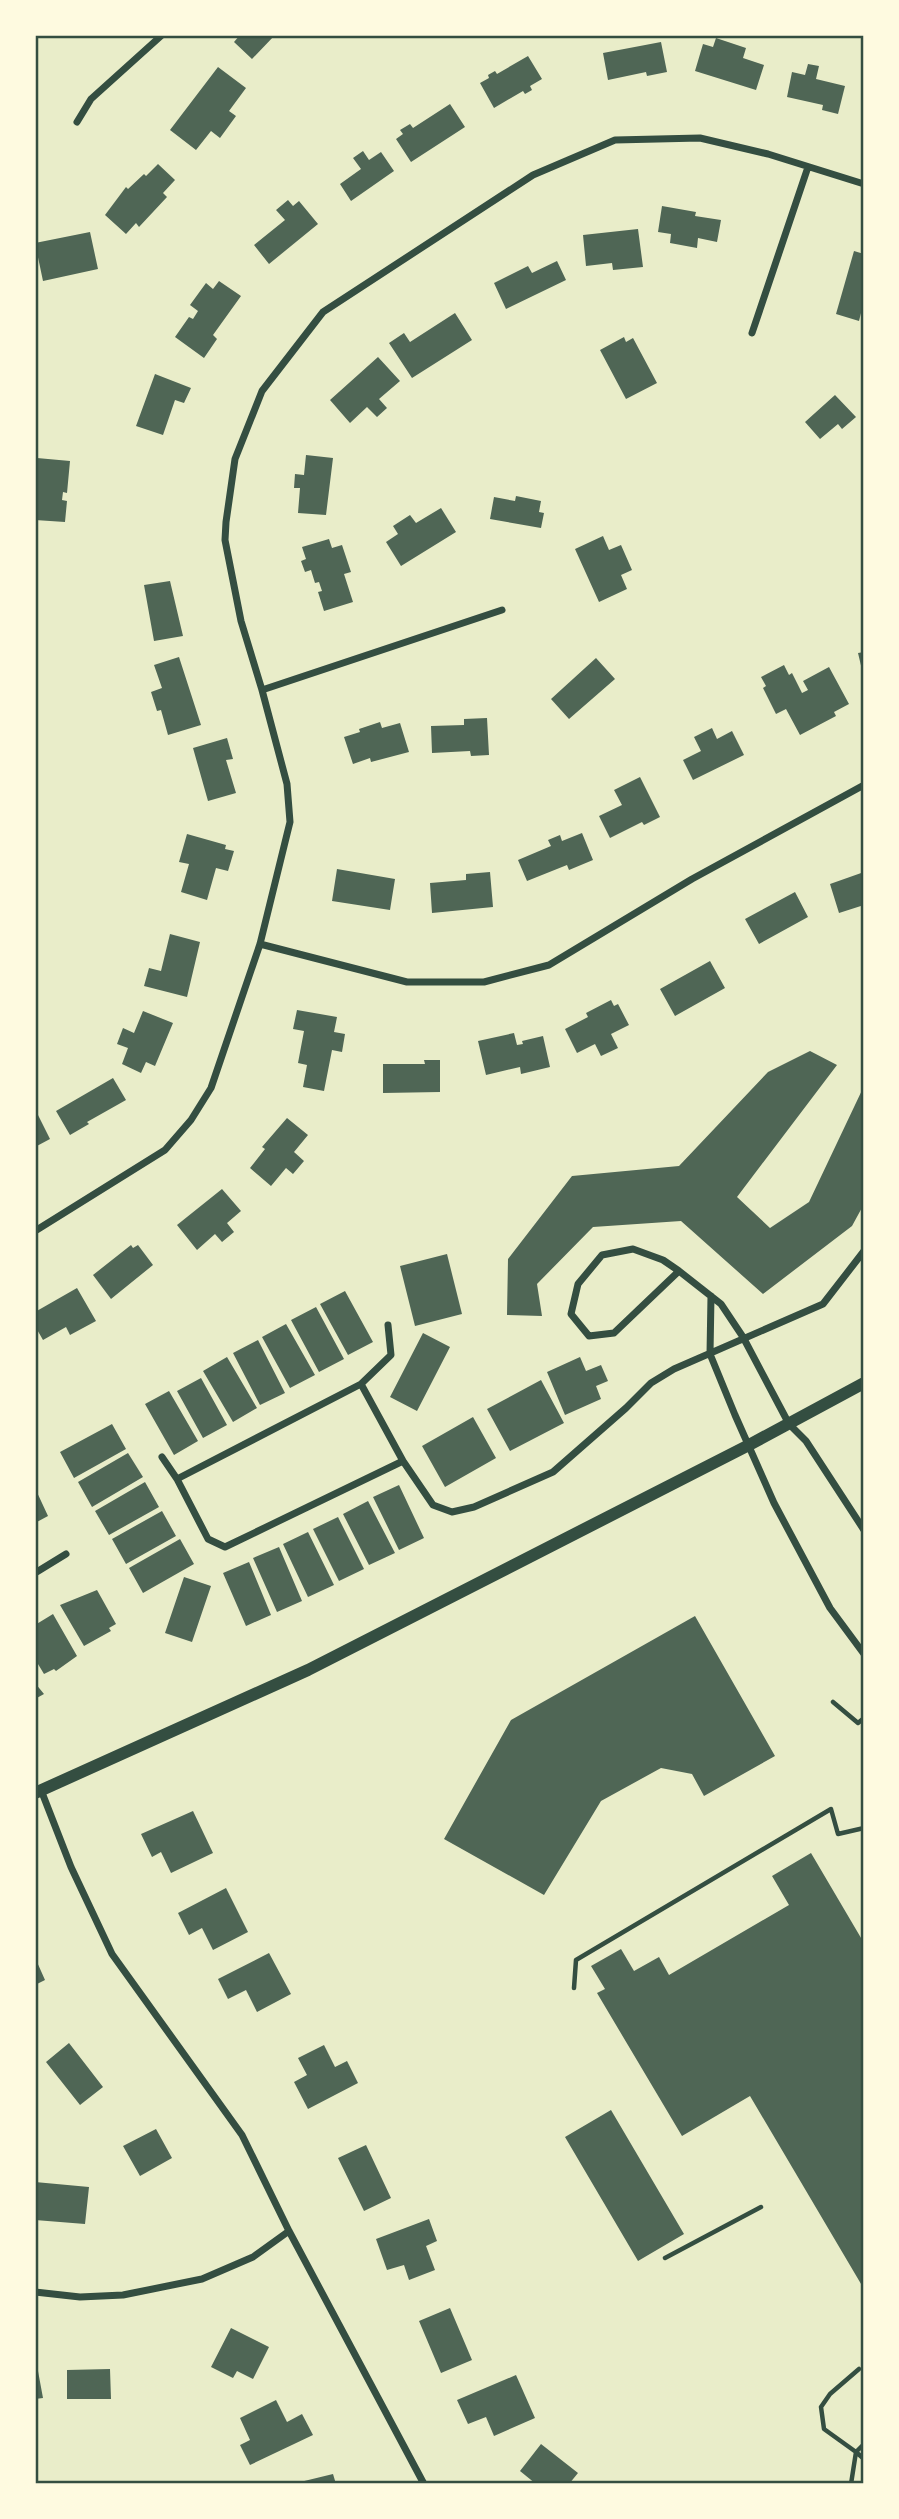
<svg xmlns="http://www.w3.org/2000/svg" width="899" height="2519" font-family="Roboto,sans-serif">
	<rect width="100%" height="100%" fill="#e9edc9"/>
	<path fill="#4f6655" d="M240,35H275L252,59L234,42Z
		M716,38L746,48L743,58L764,65L756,90L695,71L703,44L713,47Z
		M661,42L667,72L647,76L646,72L608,80L603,53Z
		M528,56L542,79L530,86L532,90L525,94L523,91L494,108L480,83L489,78L488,75L495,71L497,74Z
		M808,64L819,66L816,79L845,86L838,114L822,110L823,105L787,97L792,72L805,75Z
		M218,67L246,88L229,111L236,116L220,138L211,131L196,150L170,130Z
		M450,104L465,127L411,162L396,139L403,134L400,130L410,124L413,128Z
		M363,151L369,160L381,152L394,171L351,201L340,184L361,169L353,158Z
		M158,164L175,180L163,193L167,197L139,227L136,223L126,234L105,215L126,187L128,189L144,174L146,176Z
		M288,200L293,206L299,201L318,224L269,264L254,245L285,220L276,210Z
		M662,206L696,212L695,216L721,220L717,242L698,238L697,248L670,243L671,234L658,232Z
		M638,229L643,267L613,270L612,263L586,266L583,235Z
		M90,232L98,269L43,281L35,243Z
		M854,251L864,254V301L859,321L836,314Z
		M557,261L566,280L506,309L494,283L528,266L532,273Z
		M219,281L241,296L213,335L217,339L204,358L175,337L189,317L193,319L198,311L190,305L206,283L213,289Z
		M455,313L472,340L412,378L389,343L404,333L410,342Z
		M624,337L626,342L633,338L657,383L626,399L600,350Z
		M378,357L400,381L379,399L387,408L377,417L367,407L350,423L330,400Z
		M155,374L191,388L184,403L175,400L163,435L136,426Z
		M835,395L856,417L842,429L838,424L820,439L805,422Z
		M306,455L333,458L326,515L298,513L300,488H294L295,474L304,475Z
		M37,458L70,461L67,493L63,492L62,500L67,501L65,522L35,520Z
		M516,496L541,501L539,512L544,513L541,528L490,519L494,497L515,501Z
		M441,508L456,532L401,566L386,542L398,534L393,526L410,515L416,523Z
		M603,536L609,550L621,545L632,570L621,575L627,589L599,602L575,549Z
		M329,539L332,548L342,545L351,572L344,574L353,602L324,611L318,592L322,591L319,582L315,583L311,570L305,572L301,561L306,559L302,547Z
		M170,581L183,636L154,641L144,585Z
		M864,652V673L863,674L858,653Z
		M179,657L201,725L168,735L161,710L157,711L151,692L162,688L154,665Z
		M596,658L615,679L569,719L551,699Z
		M784,665L789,675L792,673L802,693L808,690L803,681L829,667L849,704L834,712L836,716L800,735L786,709L776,714L763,688L766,686L761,677Z
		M487,718L489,755L471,756L470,751L432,753L431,726L464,725V719Z
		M380,722L382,728L400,723L409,752L371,762L370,758L353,764L344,737L360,732L359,729Z
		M712,728L717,739L732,731L744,755L693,780L683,760L701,751L694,737Z
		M227,738L233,759L226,760L236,793L208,801L193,748Z
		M640,777L660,817L644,825L642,822L610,838L599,816L622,805L614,790Z
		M582,833L593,860L569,870L567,865L527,881L518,860L551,846L548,840L560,835L562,841Z
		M187,834L226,845L225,849L234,851L228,871L216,868L207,900L181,892L189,864L179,862Z
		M337,869L395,879L390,910L332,901Z
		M490,872L493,907L432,913L430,883L466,880V874Z
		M864,872V905L839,913L830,884Z
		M795,892L808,917L759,944L745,919Z
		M170,934L200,942L187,997L144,986L149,968L161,971Z
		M710,961L725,988L675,1016L660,989Z
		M611,1000L614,1006L618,1004L629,1025L611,1034L618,1048L601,1056L595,1044L577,1053L565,1029L588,1017L586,1013Z
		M297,1010L337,1017L334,1032L345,1034L342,1052L332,1050L324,1091L303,1087L307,1065L298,1063L304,1031L293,1029Z
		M143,1011L173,1023L155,1066L146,1062L141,1073L122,1064L128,1048L117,1044L123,1028L134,1033Z
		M514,1033L517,1045L523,1044L522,1041L543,1036L550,1067L521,1074L520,1067L486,1075L478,1041Z
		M810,1051L837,1065L737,1197L770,1228L809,1202L864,1086V1204L852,1226L763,1294L681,1221L593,1227L537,1284L542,1316L507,1315L508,1259L572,1176L679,1166L768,1072Z
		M424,1060H440V1092L383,1093V1064H425Z
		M113,1078L126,1100L87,1122L89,1124L70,1135L56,1111Z
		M35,1109L50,1139L35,1147Z
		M287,1118L308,1135L294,1152L304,1161L293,1174L286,1168L271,1186L250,1168L265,1149L262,1147Z
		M222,1189L241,1211L227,1223L234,1232L222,1242L215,1234L197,1250L177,1225Z
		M131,1245L133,1248L138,1245L153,1265L111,1299L93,1275Z
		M447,1254L462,1314L415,1326L400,1266Z
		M77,1288L96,1321L70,1335L66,1327L43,1340L35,1326V1312Z
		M345,1291L373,1342L348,1355L320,1304Z
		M316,1307L344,1359L319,1372L291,1320Z
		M286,1324L315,1375L290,1388L262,1337Z
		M423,1333L450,1347L417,1411L390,1397Z
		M258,1340L285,1393L260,1405L233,1353Z
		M227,1357L257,1408L233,1422L203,1371Z
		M580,1357L586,1371L601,1365L608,1381L596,1386L601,1399L565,1415L547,1372Z
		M201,1378L227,1425L203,1438L177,1391Z
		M541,1380L564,1423L510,1451L487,1409Z
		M169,1391L198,1441L174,1455L145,1404Z
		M473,1417L496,1458L445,1487L422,1446Z
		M112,1424L126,1449L74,1478L60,1452Z
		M128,1453L143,1477L92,1507L78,1482Z
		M145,1482L159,1507L109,1535L95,1511Z
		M399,1485L424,1538L399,1550L373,1497Z
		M35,1488L48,1516L35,1523Z
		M368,1501L395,1553L369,1565L343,1514Z
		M162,1511L176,1536L126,1564L112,1539Z
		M338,1517L364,1569L339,1581L313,1529Z
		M308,1532L334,1585L308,1597L283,1544Z
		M180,1539L194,1564L143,1593L129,1568Z
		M279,1547L302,1601L277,1612L253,1558Z
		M249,1562L271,1615L246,1626L223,1573Z
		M184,1577L211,1586L192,1642L165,1633Z
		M97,1590L116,1624L109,1628L111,1631L84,1646L60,1605Z
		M53,1614L77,1656L56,1671L54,1669L44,1674L35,1659V1625Z
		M695,1616L775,1756L704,1796L692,1774L661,1768L601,1801L544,1895L444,1839L511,1720Z
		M35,1683L44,1694L35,1699Z
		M193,1811L213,1853L171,1873L161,1852L152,1857L141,1834Z
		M811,1853L864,1943V2289L750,2096L682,2136L597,1993L605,1989L591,1966L621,1949L634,1971L659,1957L669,1975L789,1905L772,1876Z
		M226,1888L248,1932L213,1950L202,1928L189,1935L178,1913Z
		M269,1953L291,1994L257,2012L246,1990L228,1999L218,1979Z
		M37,1962L45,1980L35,1985V1963Z
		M69,2043L103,2087L80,2105L46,2062Z
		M324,2045L335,2067L347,2061L358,2083L308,2109L294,2082L307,2075L298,2058Z
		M611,2110L684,2234L638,2261L565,2137Z
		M156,2129L172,2158L140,2176L123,2146Z
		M366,2145L391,2198L364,2211L338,2158Z
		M35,2182L89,2187L85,2224L35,2220Z
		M429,2219L437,2241L426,2246L435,2270L409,2280L404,2265L387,2270L376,2239Z
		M450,2308L472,2360L441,2373L419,2321Z
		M231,2328L269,2347L253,2379L237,2371L233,2378L211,2367Z
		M110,2369L111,2399H67V2370Z
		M35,2371H38L43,2398L35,2399Z
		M516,2375L535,2418L494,2436L486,2417L468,2424L457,2400Z
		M276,2400L287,2422L302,2414L313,2435L250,2465L240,2445L250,2440L240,2418Z
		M541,2444L578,2473L569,2484H536L520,2471Z
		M333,2474L336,2484H296V2483Z"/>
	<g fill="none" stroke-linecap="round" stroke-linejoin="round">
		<path stroke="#344e41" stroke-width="4.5" d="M833,1702L858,1723L864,1718
			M574,1988L576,1960L831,1809L838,1834L864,1828
			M665,2258L761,2207
			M859,2369L830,2394L821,2407L824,2429L856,2452L864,2444
			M851,2484L856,2452L864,2459"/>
		<path stroke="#344e41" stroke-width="7" d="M77,122L91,99L162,35
			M752,333L808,167
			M262,690L502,610
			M260,944L407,982H484L549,965L692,879L864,785
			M35,1231L165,1150L191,1120L211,1088L260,944L290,822L287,784L262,690L241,621L225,540L226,522L235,459L262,391L323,312L533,175L615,140L700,138L768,154L864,184
			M679,1271L614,1333L589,1336L571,1314L578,1284L602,1255L633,1249L663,1260L679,1271L721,1304L743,1337L789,1424L806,1441L864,1530
			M711,1296L710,1354L735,1415L774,1503L830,1608L864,1654
			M361,1384L403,1461L433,1505L452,1512L474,1507L553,1472L626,1408L651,1383L674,1369L823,1304L864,1251
			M162,1457L177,1479L208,1539L225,1547L403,1461
			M177,1479L361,1384L391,1355L388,1325
			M35,1573L66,1554
			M41,1790L71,1867L112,1954L242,2135L289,2231L424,2484
			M35,2292L80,2297L123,2295L202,2279L253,2257L289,2231"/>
		<path stroke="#344e41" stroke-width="12" d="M35,1793L308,1670L749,1445L864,1383"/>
	</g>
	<rect width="899" height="2519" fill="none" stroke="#fefae0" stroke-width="74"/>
	<rect x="37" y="37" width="825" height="2445" fill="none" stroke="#344e41" stroke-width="2.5"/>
</svg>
